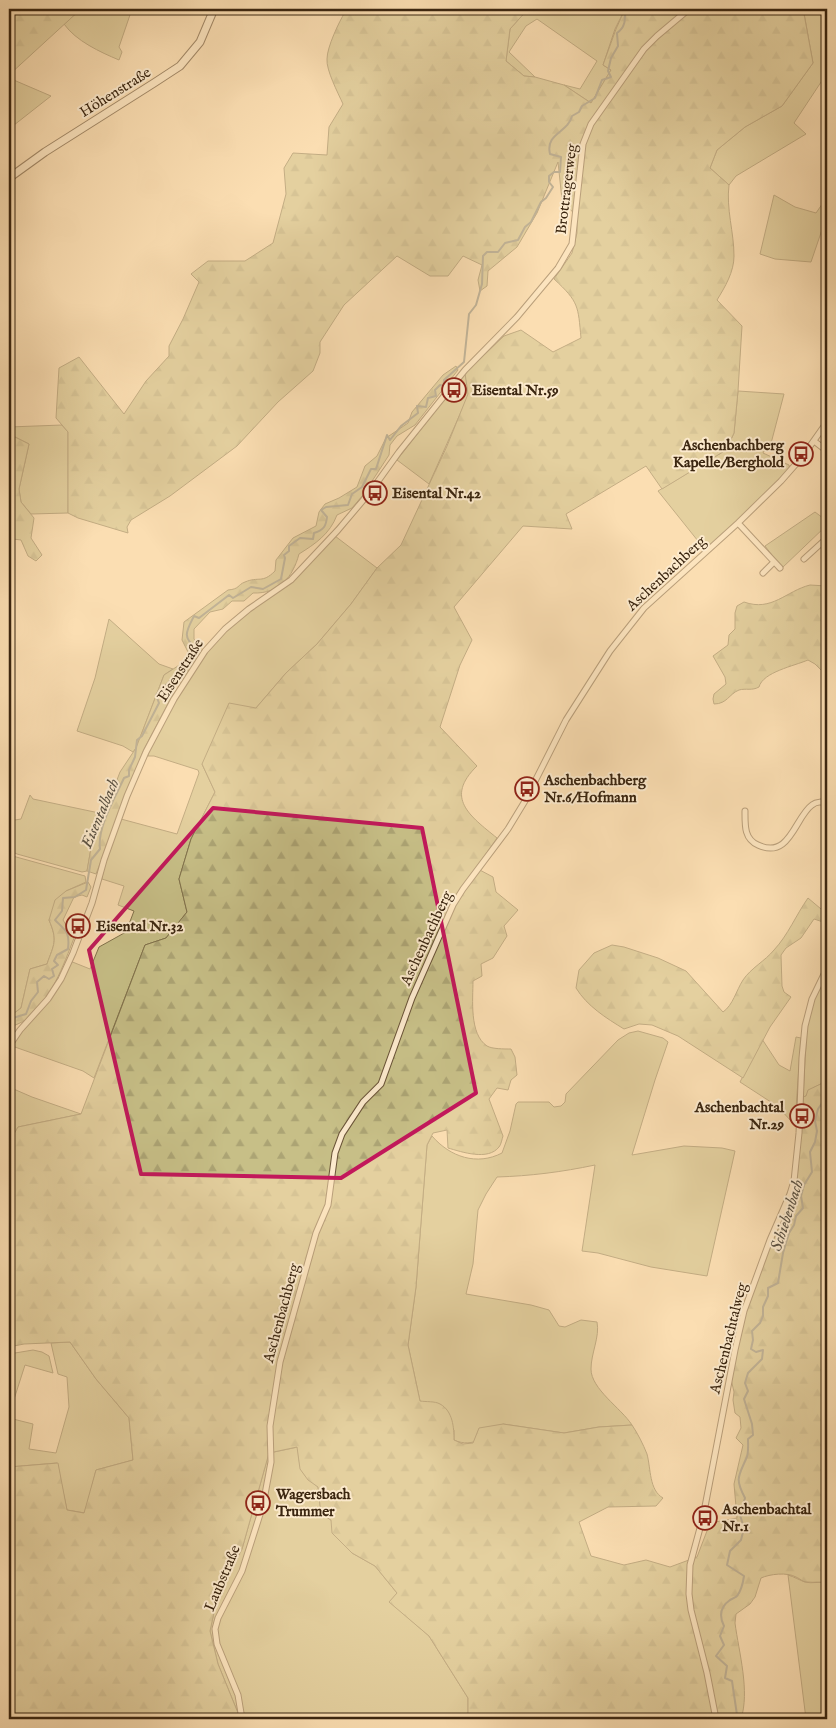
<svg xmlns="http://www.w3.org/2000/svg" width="836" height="1728" font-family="'IM FELL English',serif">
	<defs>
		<pattern id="forest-firs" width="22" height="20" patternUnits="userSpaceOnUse" patternTransform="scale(1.25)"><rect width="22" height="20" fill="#c7bf87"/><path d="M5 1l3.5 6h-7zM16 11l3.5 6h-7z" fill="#aca474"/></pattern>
	</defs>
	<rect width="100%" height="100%" fill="#fbdeb2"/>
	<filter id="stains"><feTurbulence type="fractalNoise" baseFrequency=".004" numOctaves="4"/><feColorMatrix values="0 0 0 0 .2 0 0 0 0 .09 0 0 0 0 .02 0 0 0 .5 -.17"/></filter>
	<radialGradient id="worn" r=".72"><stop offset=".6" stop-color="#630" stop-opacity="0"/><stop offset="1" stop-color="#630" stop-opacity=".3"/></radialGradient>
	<path fill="#c7bf87" stroke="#81724c" d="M81,9H132L119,47L122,52L119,60C100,52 76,41 64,24Z
		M528,9H625L615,29L603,65L611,70L591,103L564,85L580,89L597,61L537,19L526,26L509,52L535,77L524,76L506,61L510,29Z
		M808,9H827V73L794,123L806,134L736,176L729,185L710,168L717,150L745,127L782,106L813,63L804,13Z
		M9,78L51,96L9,129Z
		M774,195L795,207L816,213L827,197V214H822L826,218L811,262L775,259L760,254Z
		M465,373L469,394L429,484L397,460Z
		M738,391L784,394L769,451H764L763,453L789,465L790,470L717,539L706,548L702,546L658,491L726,450L734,433Z
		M62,425L68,432V513L31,514L21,502L19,489L29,444L9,434V427Z
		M815,512L827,521V525L782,568L765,546Z
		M335,536L377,568L351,604L317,644L286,673L256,708L202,764L215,792L191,839L179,879L187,912L166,938L145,945L94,1078L83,1071L12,1046V1043L57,988L70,961L90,969L99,947L126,932L134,911L118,905L124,886L102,879L104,865L121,819L177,834L199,773L198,770L154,756H148L149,749C171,708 193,665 226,631C243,613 264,602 284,587C301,574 319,552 335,536Z
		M109,619L159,664L173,669L164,675L136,748L133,752L123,746L77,731L95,678Z
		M30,795L33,799L104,814L91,848L87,871L82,872L17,854L9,850V821L21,819Z
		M9,855L85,876L86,882L66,891L49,920C58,941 54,944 47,964L30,969L21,1008L9,1017Z
		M827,972V1081L813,1088L806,1096L803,1097L807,1026L814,1000Z
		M638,1031L663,1038L668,1042L655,1080L632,1155L684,1146L722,1148L735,1151L707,1276L651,1267L598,1253L582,1251L595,1165C562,1172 530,1176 497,1177L486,1194L478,1210L473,1264L466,1294L531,1305L549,1310L559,1326L565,1327L581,1320L597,1322C600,1337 591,1353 591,1369C591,1389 621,1408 632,1425L599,1427L564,1433L503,1424C487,1435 474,1449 454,1440V1430L420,1401L408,1345L416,1287L427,1145L432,1136C450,1157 477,1166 502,1153L510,1131L516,1104L518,1102H549L554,1107L561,1106L565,1102L566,1094L618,1040L629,1033Z
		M796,1037L801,1038L795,1123H793L777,1106L740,1082L762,1039L779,1065L790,1071Z
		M9,1087L32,1097L81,1114L18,1127L9,1143Z
		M70,1342L96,1379L129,1418L133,1460L96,1470L85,1513L67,1510L57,1463L9,1467V1418L33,1424L29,1449L56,1453L69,1407L67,1377L58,1374L51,1343Z
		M33,1350L42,1352L49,1356L53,1373L25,1365L9,1415V1354Z
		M298,1447C300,1470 299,1472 318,1487L321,1513L331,1520L352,1553L375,1566L397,1593L390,1602L429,1636L468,1698V1715L462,1719H238V1713L218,1664L210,1631L218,1594L242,1549L269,1453Z
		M788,1575C795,1577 799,1580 805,1582C812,1584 820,1581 827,1583V1719H806Z"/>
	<path fill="url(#forest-firs)" stroke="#81724c" d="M9,9H81L9,75Z
		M341,9H528L510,29L506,61L524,76L535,77L564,85L591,103L611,70L603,65L616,29L625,9H808L804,14L813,63L782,106L745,127L717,150L710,168L729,185C726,209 734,232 734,256C734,272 725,287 717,300L742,326L738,391L734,433L726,450L662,489L646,466L566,514L572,529L523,526L454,607L472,640L460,665L440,727L477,766C444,798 470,816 497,838L476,868L493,877L496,892L518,910L504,926L507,936L493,958L481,964L482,976L473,981C473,999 469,1034 487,1046C492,1049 504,1049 511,1049L515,1057L517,1075L511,1080L508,1090L497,1088L489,1099L503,1136C502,1139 501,1145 499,1147C488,1161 462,1152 448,1148L447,1130L433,1133L427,1145L416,1287L408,1345L420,1401C426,1402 435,1401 440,1404C453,1411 454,1428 454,1440L463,1444L473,1443L479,1428L503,1424L564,1433L599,1427L632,1425C638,1434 643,1444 647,1454C651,1469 649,1490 663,1498L656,1506L608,1507L579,1522L591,1556L624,1565L646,1560L670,1567L697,1557L710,1523L737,1518L734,1484L743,1445L736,1438L741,1428L740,1417L735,1413L733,1400L734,1392L731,1379L746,1312L772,1241L793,1194L797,1181L803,1097L806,1096L808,1090L827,1081V1583C820,1581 814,1583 807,1582C802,1582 801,1579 796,1577C787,1572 770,1574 761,1578L755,1597L750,1604L736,1614L735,1623C739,1653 750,1691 741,1719H462L468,1715V1698L429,1636L389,1602L397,1593L375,1566L352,1553L332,1533L331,1520L321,1514L318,1487L308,1480L300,1469L297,1447L269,1453L242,1549L218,1594L210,1631L218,1664L238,1713V1719H9V1467L58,1463L67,1510L84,1513L96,1470L133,1460L129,1418L96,1379L70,1342L24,1344L9,1347V1143L18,1127L81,1114L145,945L166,938L187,912L179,879L191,839L215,792L202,764L229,703L256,708L286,673L317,644L351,604L377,568L401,545L447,446L468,394L465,373L504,336L521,330L553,352L581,338C578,306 579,302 554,279L572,253L577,233V217L562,200L558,162L537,213L517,247L488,271L487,286L480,291L478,280L482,265L463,256L448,276H430L397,256L344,305L320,342V353L313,371L278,402L237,446L170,496L131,520L127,527L128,533L78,518L68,513V432L56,418L59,368L79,357L124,414L146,381L169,356V346L183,319L199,282L191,274L208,261H245L273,243L286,194L284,168L293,153L327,155L329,127L343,104C338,93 326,70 327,59C327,47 339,22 345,12Z
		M456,366L458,370L415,425L397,436L390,445L389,455L363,495L352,508L337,515C330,534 315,544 299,554C293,577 279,594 253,593L244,601H232L223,609L210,612L194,629V639L201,648L196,659L185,677L175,684L172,696L144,749L96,874L87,871L91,848L120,772L136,748L164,675L184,662L188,652L182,640L184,622L228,590C240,589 237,585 245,582C259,576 262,584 275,571L276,560L293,538L316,526L319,512L325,504L339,498L357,487L365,466L377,456L386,438L408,423L412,412L443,375Z
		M9,434L29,444L19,489L21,502L34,518L31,538L42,555L36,561L28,556L21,540L13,539L9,583Z
		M810,585L827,586V676L815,664L808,660C794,666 763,672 759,687C752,691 746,688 739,690C729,694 727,704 714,704L713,699L714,694L726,684L725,677L713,656L728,645L729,635L735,629V613L737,606L744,602C772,612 786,591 810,585Z
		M88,882L91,887L87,897L82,895L74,897L63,920L74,938C64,964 50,1002 27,1019C21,1023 15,1025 9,1028V1017L21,1008L30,969L47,964C54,944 58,941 49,920L55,900L66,891Z
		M808,898L827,914V917L823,922L814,919L801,938L786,948L781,955L782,986L784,992L791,997L770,1027L743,1078L678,1036L652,1025L639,1024L624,1029C606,1018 587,1006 576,988L579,970L594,953L612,945L624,947L658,958L686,971L723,1012C733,1005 736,991 743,980C751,968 765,961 774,950C788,935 796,915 808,898Z"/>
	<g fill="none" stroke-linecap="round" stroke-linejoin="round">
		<path stroke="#7b7e75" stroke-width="2" d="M629,9H633
			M9,1025L13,1018L26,1014L31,1001L38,992L37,982L44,976L49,979L54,976L52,969L58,965L54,961L57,955L68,949C70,932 66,931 55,920L62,911L63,898L75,897L86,890L91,860L100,849C97,827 115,798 124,778L129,776V770L135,757L137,740L142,736L159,703L156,695C170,679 189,668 197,648C181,638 187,630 194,616L199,618L229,595L233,598L251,587L263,589L281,579L285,558L284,555L289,551V546L300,538L313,539L314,533C324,530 326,526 327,517L321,510L326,507L348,505L352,494L362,487L371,469H376L387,435L390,440L401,426L418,413L417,406L426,407L428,398L436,396L435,390L440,385L444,386V380L464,362L469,314L476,305L482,284L483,256L487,252H498L505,243L518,240L525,227L531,222L541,202L546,198L553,187L549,182V176L554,172H560L561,157L550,154C545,133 568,133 572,116L579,112L582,106L595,98L602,80L611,77L608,71L611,58L618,46L617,33C626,27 625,19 625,9
			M735,1719L737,1715L732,1681L725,1678L727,1666L716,1656L724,1645L720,1636L724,1626C719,1616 720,1607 730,1600C730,1600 736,1597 737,1596C741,1591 743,1583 744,1576L727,1565L730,1551L741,1540L744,1528L740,1515L745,1498C735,1479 738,1477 746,1459C749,1454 748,1445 748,1439L753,1435L752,1424L744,1399L748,1391L745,1383L748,1373L762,1359L763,1350L756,1352L751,1349L753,1340L752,1331L760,1323L763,1316V1307L768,1296V1288L778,1283L783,1253L789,1233L794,1225L796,1216L803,1208L801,1196L804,1185L812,1172L810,1152L815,1142L817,1131L815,1121L818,1109L827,1096"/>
		<g stroke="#6b5438" stroke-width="7">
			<path id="street" d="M814,441L827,451
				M738,523L780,568
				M804,559L827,538
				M763,573L774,562
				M745,811C745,825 744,839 758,845C790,860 795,817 812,805C817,801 822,802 827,803
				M9,1046L20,1030L48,999L61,979L73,953L92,903L104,860L127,796L146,752L174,699L205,651L225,629L249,609L291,580L338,530L371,491L399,452L465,370L517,317L558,268L572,244L583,144L591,124L644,49L657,36L689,9
				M242,1719L238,1695L217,1644L215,1629L218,1618L242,1571L263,1505L271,1462L270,1426L280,1362L316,1233L328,1205L335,1153L342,1134L363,1102L381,1084L412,998L453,905L463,889L508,829L525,801L566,720L610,651L644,608L738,523L781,481L803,456L827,422
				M716,1719L707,1673L691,1610L689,1594L690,1565L703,1517L735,1350L744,1311L770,1240L790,1194L794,1181L799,1133L802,1058L805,1026L812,999L827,968"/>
		</g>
		<g stroke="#3b2610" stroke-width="9">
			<path id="secondary" d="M9,178L45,152L154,83L180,66L200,42L214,9"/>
		</g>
		<use href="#street" stroke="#fceacd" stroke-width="5"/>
		<use href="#secondary" stroke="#fceacd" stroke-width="7"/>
	</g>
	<path d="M0 0H836V1728H0ZM213,808L422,828L476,1093L341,1178L141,1174L89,950Z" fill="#fbdeb2" fill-opacity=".55" fill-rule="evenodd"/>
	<path fill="none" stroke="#c2185b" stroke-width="4" stroke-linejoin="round" d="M213,808L422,828L476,1093L341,1178L141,1174L89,950Z"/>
	<defs>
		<g id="bus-ring" transform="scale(1.25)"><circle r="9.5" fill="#fceacd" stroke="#8f2418" stroke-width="1.5"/><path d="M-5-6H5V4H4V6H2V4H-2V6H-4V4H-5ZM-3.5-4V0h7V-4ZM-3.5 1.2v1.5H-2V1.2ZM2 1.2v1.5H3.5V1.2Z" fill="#8f2418"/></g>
	</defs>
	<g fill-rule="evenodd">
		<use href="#bus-ring" x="454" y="390"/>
		<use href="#bus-ring" x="801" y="454"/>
		<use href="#bus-ring" x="375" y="493"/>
		<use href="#bus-ring" x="527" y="789"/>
		<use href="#bus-ring" x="78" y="926"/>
		<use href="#bus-ring" x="802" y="1116"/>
		<use href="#bus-ring" x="258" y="1503"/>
		<use href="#bus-ring" x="705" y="1518"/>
	</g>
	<g text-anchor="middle" stroke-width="4" stroke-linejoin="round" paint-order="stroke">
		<g font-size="15" fill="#3b2610" stroke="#fceacd">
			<text transform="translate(115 92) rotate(-32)" y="5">Höhenstraße</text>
			<text transform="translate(566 189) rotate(-83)" y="5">Brottragerweg</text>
			<text transform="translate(666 573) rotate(-43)" y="5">Aschenbachberg</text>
			<text transform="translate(180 670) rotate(-57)" y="5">Eisenstraße</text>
			<text transform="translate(426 938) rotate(-65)" y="5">Aschenbachberg</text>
			<text transform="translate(281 1313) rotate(-75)" y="5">Aschenbachberg</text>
			<text transform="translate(728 1338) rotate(-76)" y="5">Aschenbachtalweg</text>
			<text transform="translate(222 1578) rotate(-67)" y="5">Laubstraße</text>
		</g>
		<g font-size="15" font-weight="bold" fill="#3b2610" stroke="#fceacd" text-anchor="start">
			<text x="472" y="395">Eisental Nr.59</text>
			<text x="784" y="450" text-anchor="end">Aschenbachberg<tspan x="784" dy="17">Kapelle/Berghold</tspan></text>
			<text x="392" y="498">Eisental Nr.42</text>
			<text x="544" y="785">Aschenbachberg<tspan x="544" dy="17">Nr.6/Hofmann</tspan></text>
			<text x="96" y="931">Eisental Nr.32</text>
			<text x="784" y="1112" text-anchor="end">Aschenbachtal<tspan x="784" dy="17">Nr.29</tspan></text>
			<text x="276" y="1499">Wagersbach<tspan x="276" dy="17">Trummer</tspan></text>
			<text x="722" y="1514">Aschenbachtal<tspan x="722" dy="17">Nr.1</tspan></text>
		</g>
		<g font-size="16" font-style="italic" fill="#5b5243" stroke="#fceacd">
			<text transform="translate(99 813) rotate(-67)" y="6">Eisentalbach</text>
			<text transform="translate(786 1215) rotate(-72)" y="6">Schiebenbach</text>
		</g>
	</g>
	<rect width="836" height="1728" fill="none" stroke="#fbdeb2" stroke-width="30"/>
	<rect x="10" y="10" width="816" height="1708" fill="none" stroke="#3b2610" stroke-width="2.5"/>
	<rect x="15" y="15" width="806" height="1698" fill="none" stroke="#3b2610"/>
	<rect width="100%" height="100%" filter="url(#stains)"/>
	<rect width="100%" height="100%" fill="url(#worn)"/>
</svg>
